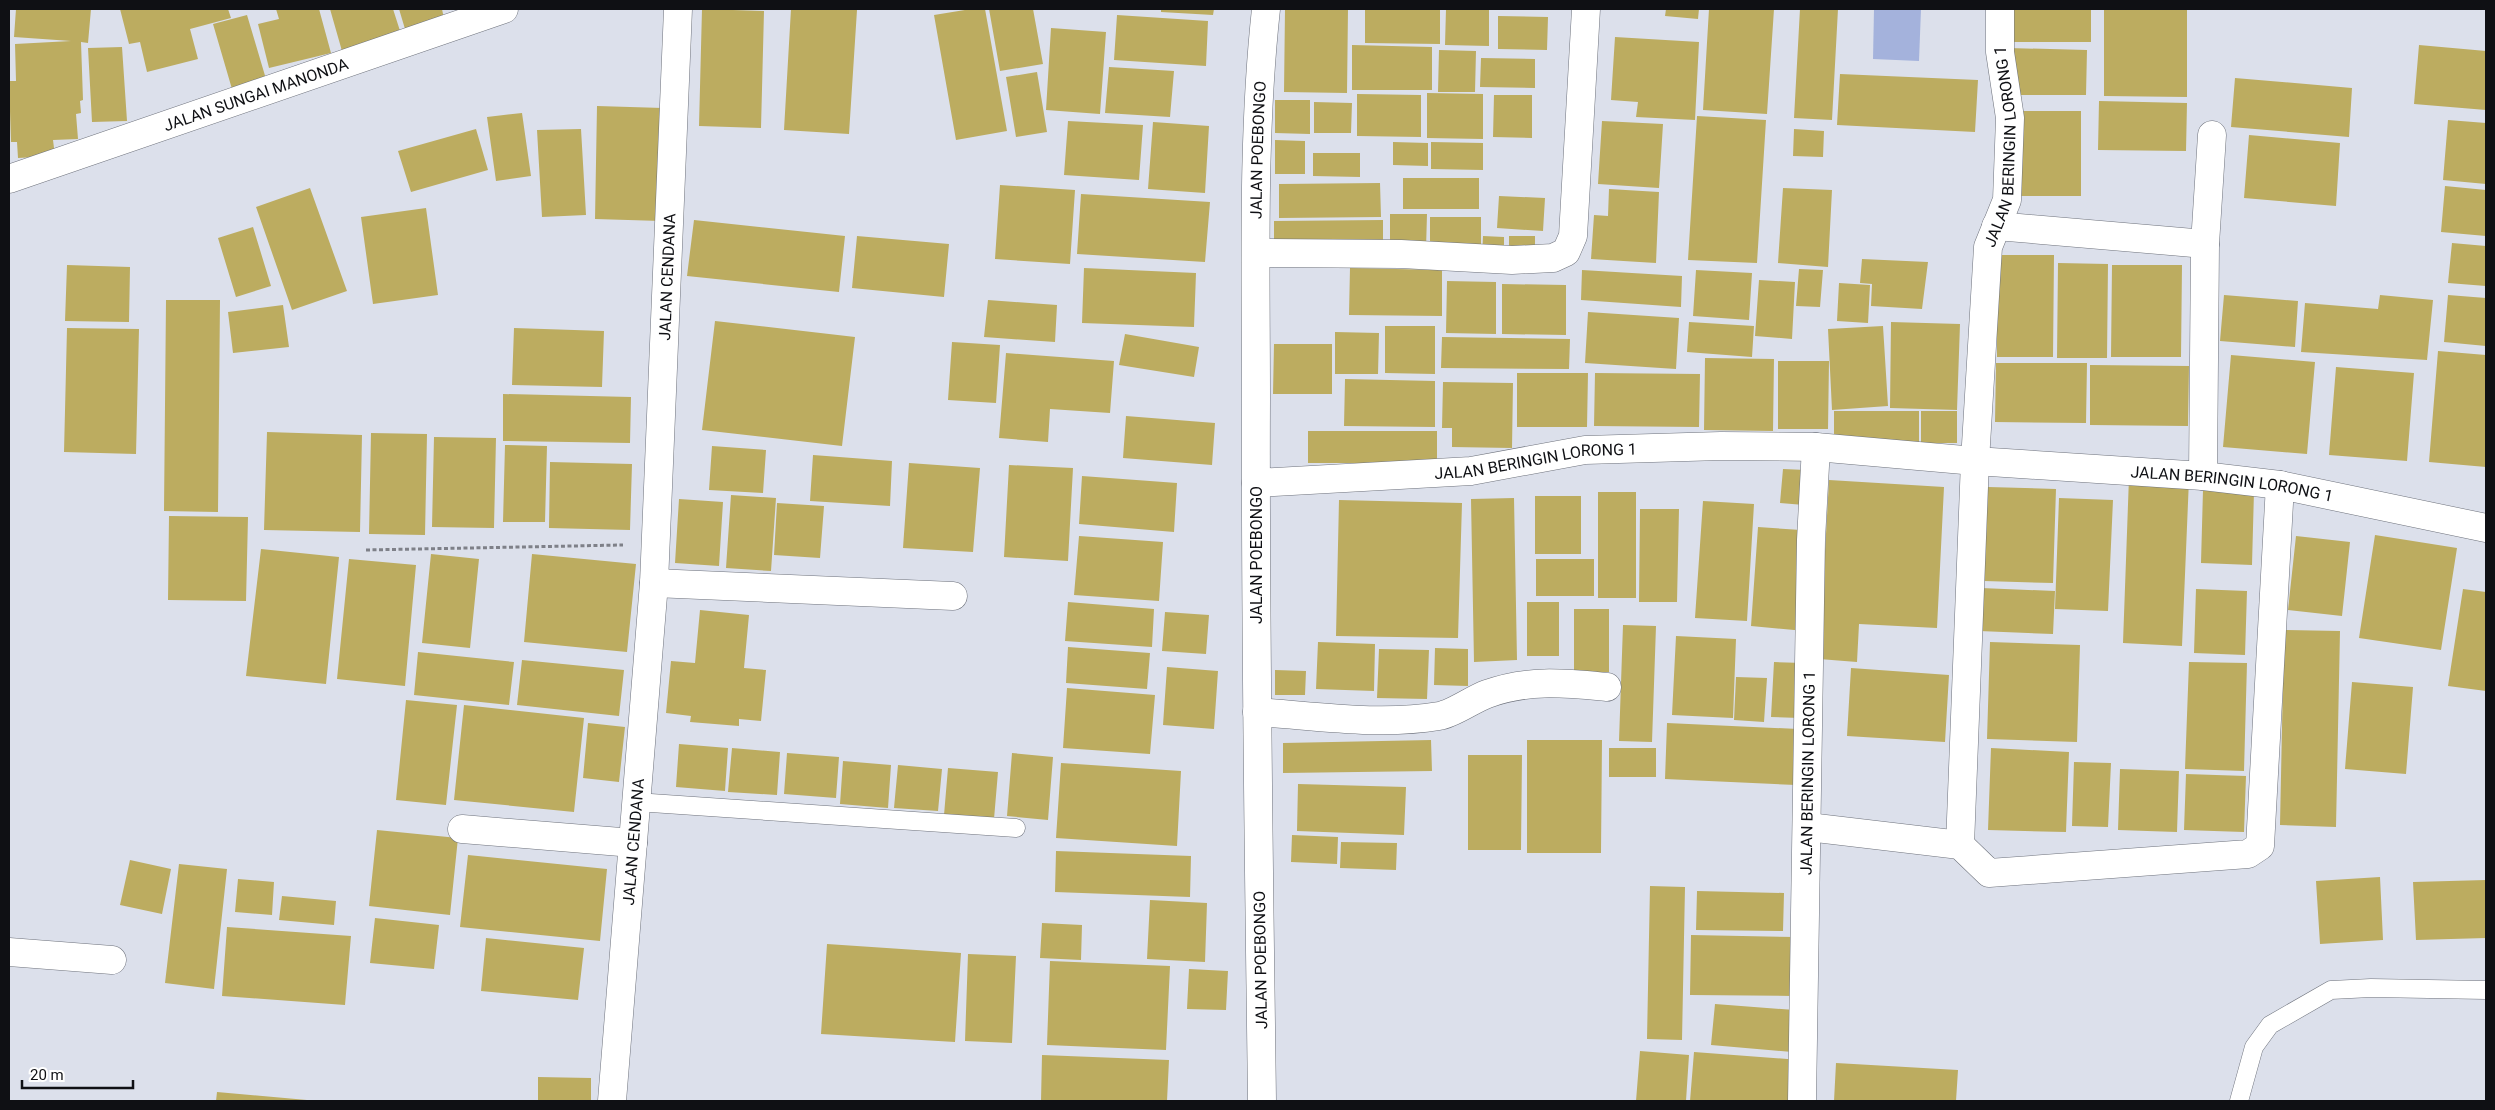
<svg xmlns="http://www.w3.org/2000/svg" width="2495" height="1110" font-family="Roboto,sans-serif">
	<rect width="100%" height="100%" fill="#dce0eb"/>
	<path fill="#a4b2dc" d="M1874,9H1921L1919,61L1873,59Z"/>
	<path fill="#bcac60" d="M16,9H91L88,43L81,42L83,100L80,101L81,113L76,114L78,139L53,140L55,156L18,158L17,142H11L9,81H16L15,44L71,41L14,37Z
		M120,9H228L231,18L190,29L198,59L147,72L140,42L129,44Z
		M276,9H319L331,53L269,68L258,24L279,19Z
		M330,9H393L401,34L342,51Z
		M399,9H442L444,19L405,29Z
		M702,9L764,11L761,128L699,126Z
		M791,9L857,10L849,134L784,130Z
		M971,9H985L1007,131L956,140L934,15Z
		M989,9H1033L1043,64L1000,71Z
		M1161,9H1214L1213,15L1161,12Z
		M1285,9H1348L1347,93L1284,92Z
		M1365,9H1440V44L1365,43Z
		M1446,9L1489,10V46L1445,45Z
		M1666,9H1699L1698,19L1665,16Z
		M1709,9H1774L1767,114L1703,110Z
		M1800,9H1838L1832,120L1794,118Z
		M2000,9H2091V42H2000Z
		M2104,9H2187V97L2104,96Z
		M247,15L266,79L232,89L213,24Z
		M1117,15L1208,21L1206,66L1114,60Z
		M1498,16L1548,17L1547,50L1498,49Z
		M1051,28L1106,32L1100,114L1046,110Z
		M1615,37L1699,42L1695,120L1636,117L1638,102L1611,100Z
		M1352,45L1432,47V90H1352Z
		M2419,45L2486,51V110L2414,104Z
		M122,47L127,121L92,122L88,48Z
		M2008,48L2087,50L2086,95H2008Z
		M1439,50L1476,51L1475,92H1438Z
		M1481,58L1535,59V88L1480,87Z
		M1109,67L1174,71L1170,117L1105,113Z
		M1037,72L1047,132L1016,137L1006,77Z
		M1840,74L1978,80L1975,132L1837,125Z
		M2235,78L2352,88L2349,137L2231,127Z
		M1427,93L1483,94V139L1427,138Z
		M1357,94L1421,95V137L1357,136Z
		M1494,95H1532V138L1493,137Z
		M1275,100H1310V134L1275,133Z
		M2099,101L2187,103L2186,151L2098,150Z
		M1314,102L1352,103L1351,133H1314Z
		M597,106L663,108L661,221L595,219Z
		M2017,111H2081V196H2016Z
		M522,113L531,176L496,181L487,117Z
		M1697,116L1766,120L1757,263L1688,260Z
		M2448,120L2486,123V184L2443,180Z
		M1068,121L1143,125L1139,180L1064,175Z
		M1602,121L1663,124L1659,188L1598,184Z
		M1153,122L1209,126L1205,193L1148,189Z
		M476,129L488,170L411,192L398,151Z
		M581,129L586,215L542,217L537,130Z
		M1794,129L1824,131L1823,157L1793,156Z
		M2249,135L2340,143L2336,206L2244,198Z
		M1275,140L1305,141V174H1275Z
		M1393,142L1428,143V166L1393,165Z
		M1431,142L1483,143V170L1431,169Z
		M1313,153H1360V177L1313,176Z
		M1403,178H1479V209H1403Z
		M1380,183L1381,217L1279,218V184Z
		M1000,185L1075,190L1070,264L995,259Z
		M2445,186L2486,190V236L2441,232Z
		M310,188L347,291L292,310L256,207Z
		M1783,188L1832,190L1828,267L1778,263Z
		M1609,189L1659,192L1656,263L1591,259L1594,215L1608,216Z
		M1081,194L1210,202L1205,262L1077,254Z
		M1499,196L1545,198L1543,231L1497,228Z
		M426,208L438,295L373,304L361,217Z
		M1390,214H1427L1426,249H1390Z
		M1430,217H1481V253L1430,252Z
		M694,220L845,236L839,292L687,276Z
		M1383,220V252H1274V221Z
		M253,227L271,286L236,297L218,238Z
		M857,236L949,244L944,297L852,288Z
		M1483,236L1504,237V259H1482Z
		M1509,236H1535V255L1509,254Z
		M2452,243L2486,246V286L2448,283Z
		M1997,255H2054L2053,357H1997Z
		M1862,259L1928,262L1922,309L1871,306L1872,284L1860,283Z
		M2058,263L2108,264L2107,358H2057Z
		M67,265L130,267L129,322L65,321Z
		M2112,265H2182L2181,357H2111Z
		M1084,268L1196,273L1194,327L1082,323Z
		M1350,268L1442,270V316L1349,315Z
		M1799,269L1823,270L1820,307L1796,306Z
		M1582,270L1682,276L1681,307L1581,300Z
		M1696,270L1752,273L1749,320L1693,316Z
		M1759,280L1795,282L1792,339L1755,336Z
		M1447,281L1496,282V334L1446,333Z
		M1839,283L1870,285L1868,323L1837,321Z
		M1502,284L1566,285V335L1502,334Z
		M2224,295L2298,301L2295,347L2220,341Z
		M2380,295L2433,300L2427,360L2301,352L2305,303L2378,309Z
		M2448,295L2486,298V346L2444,342Z
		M166,300H220L218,512L164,511Z
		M988,300L1057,305L1055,342L984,337Z
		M283,305L289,347L233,353L228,312Z
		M1588,312L1679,318L1676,369L1585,363Z
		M715,321L855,337L842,446L702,430Z
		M1689,322L1754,326L1752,357L1687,352Z
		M1891,322L1960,324L1957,410L1890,408Z
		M1385,326H1435V374L1385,373Z
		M1883,326L1888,406L1832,410L1828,329Z
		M67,328L139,329L136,454L64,452Z
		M514,328L604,331L602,387L512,385Z
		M1335,332L1379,333L1378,374H1335Z
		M1125,334L1199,347L1194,377L1119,365Z
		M1442,337L1570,339L1569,369L1441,368Z
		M952,342L1000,345L996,403L948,400Z
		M1274,344H1332V394H1273Z
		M2438,351L2486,355V467L2429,462Z
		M1006,353L1114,361L1110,413L1050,409L1048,442L999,438Z
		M2231,355L2315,362L2307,454L2223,447Z
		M1705,358L1774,359L1773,431L1704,430Z
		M1778,361H1829L1828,429H1778Z
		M1996,363H2087L2086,423L1995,422Z
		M2090,365L2189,366L2188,426L2090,425Z
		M2336,367L2414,373L2407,461L2329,455Z
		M1517,373H1588L1587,427H1517Z
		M1595,373L1700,374L1699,427L1594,426Z
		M1345,379L1435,381V427L1344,426Z
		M1443,382L1513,383L1512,448L1452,447V428H1442Z
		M503,394L631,397L630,443L503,441Z
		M1834,411H1919V445H1834Z
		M1921,411H1957V443H1921Z
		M1126,416L1215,423L1212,465L1123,458Z
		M1308,431H1437V463H1308Z
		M267,432L362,435L360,532L264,530Z
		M371,433L427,434L425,535L369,534Z
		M434,437L496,438L494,528L432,527Z
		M505,445L547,446L545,522H503Z
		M712,446L766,450L763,493L709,490Z
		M813,455L892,461L890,506L810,501Z
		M550,462L632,464L630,530L549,528Z
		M909,463L980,468L973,552L903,548Z
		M1009,465L1073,468L1068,561L1004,557Z
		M1783,469L1806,470L1804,505L1780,503Z
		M1082,476L1177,483L1174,532L1079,524Z
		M2129,477L2189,479L2182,646L2123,643Z
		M1829,480L1944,487L1937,628L1859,624L1857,662L1819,659Z
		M1988,487L2056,489L2053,583L1984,581Z
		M2203,490L2254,491L2252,565L2201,563Z
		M1598,492H1636V598H1598Z
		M731,495L776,498L771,571L726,568Z
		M1535,496H1581V554H1535Z
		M1514,498L1517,660L1474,662L1471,499Z
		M2059,498L2113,500L2108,611L2055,609Z
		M679,499L723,502L719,566L675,563Z
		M1339,500L1462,503L1458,638L1336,636Z
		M1703,501L1754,504L1747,621L1695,618Z
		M777,503L824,506L820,558L774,555Z
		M1640,509H1679L1677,602H1639Z
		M169,516L248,517L246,601L168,600Z
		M1758,527L1801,530L1805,631L1751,626Z
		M2375,535L2457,548L2441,650L2359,638Z
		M1079,536L1163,542L1159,601L1074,595Z
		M2296,536L2350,542L2342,616L2288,610Z
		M261,549L339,557L326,684L246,676Z
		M431,554L479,559L470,648L422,643Z
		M532,554L636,564L627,652L524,642Z
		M349,559L416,565L405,686L337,679Z
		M1536,559H1594V596H1536Z
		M1981,588L2055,591L2053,634L1979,631Z
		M2196,589L2247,591L2245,655L2194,653Z
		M2463,589L2486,592V691L2448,686Z
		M1068,602L1154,609L1152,647L1065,641Z
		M1527,602H1559V656H1527Z
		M1574,609H1609V672H1574Z
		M700,610L749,615L744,668L766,670L761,721L739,719V726L690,722L691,716L666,713L671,661L695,663Z
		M1165,612L1209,615L1206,654L1162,651Z
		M1623,625L1656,626L1652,742L1619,741Z
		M2284,630L2340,631L2336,827L2280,825Z
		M1676,636L1736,639L1733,718L1672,715Z
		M1318,642L1375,644L1374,691L1316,689Z
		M1990,642L2080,645L2077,742L1987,739Z
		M1068,647L1150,653L1147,689L1066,683Z
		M1435,648L1468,649V686L1434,685Z
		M1379,649L1429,650L1427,699L1377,698Z
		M418,652L514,662L509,705L414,695Z
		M522,660L624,670L619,716L517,705Z
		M1774,662L1803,663L1800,718L1771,717Z
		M2189,662L2247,663L2244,771L2185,769Z
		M1167,667L1218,671L1214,729L1163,725Z
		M1851,668L1949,675L1945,742L1847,736Z
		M1275,670L1306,671L1305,695H1275Z
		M1736,677L1767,678L1764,722L1734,720Z
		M2352,682L2413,687L2406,774L2345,769Z
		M1067,688L1155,695L1150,754L1063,748Z
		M406,700L457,705L446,805L396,800Z
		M464,705L584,718L574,812L454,800Z
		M588,723L625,727L619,782L583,778Z
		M1667,723L1798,729L1796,785L1665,779Z
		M1431,740L1432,771L1283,773V743Z
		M1527,740H1602L1601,853H1527Z
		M679,744L728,748L725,791L676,787Z
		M732,748L780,752L777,795L728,792Z
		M1609,748H1656V777H1609Z
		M1991,748L2069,752L2066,832L1988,830Z
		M787,753L839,757L836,798L784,794Z
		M1012,753L1053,757L1048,820L1007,816Z
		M1468,755H1522L1521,850H1468Z
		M843,761L891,765L888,808L840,804Z
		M2074,762L2111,763L2108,827L2072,826Z
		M1061,763L1181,771L1177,846L1056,838Z
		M898,765L942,769L938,811L894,808Z
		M948,768L998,772L994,819L944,815Z
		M2120,769L2179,771L2177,832L2118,830Z
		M2186,774L2246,776L2244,832L2184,830Z
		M1298,784L1406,787L1404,835L1297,831Z
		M377,830L458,838L450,915L369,906Z
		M1292,835L1338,837L1337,864L1291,862Z
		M1341,842L1397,843L1396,870L1340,868Z
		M1056,851L1191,856L1190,897L1055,892Z
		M468,855L607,869L600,941L460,927Z
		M130,860L171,869L162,914L120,905Z
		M179,864L227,869L214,989L165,983Z
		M2380,877L2383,940L2320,944L2316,881Z
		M238,879L274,882L272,915L235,912Z
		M2486,880V938L2416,940L2413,882Z
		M1650,886L1685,887L1682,1040L1647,1039Z
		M1697,891L1784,893L1783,931L1696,930Z
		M282,896L336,901L334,925L279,920Z
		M1150,900L1207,903L1205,962L1147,959Z
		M375,918L439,925L434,969L370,963Z
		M1042,923L1082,925L1081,960L1040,958Z
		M227,927L351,936L345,1005L222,996Z
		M1691,935L1795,937L1793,996L1690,995Z
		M486,938L584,948L578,1000L481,991Z
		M827,944L961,953L955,1042L821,1034Z
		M968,954L1016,956L1012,1043L965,1041Z
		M1050,961L1170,966L1166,1050L1047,1045Z
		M1189,969L1228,971L1226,1010L1187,1009Z
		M1715,1004L1795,1010L1792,1052L1711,1045Z
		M1640,1051L1689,1055L1686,1101H1636Z
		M1694,1052L1800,1060L1797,1101H1690Z
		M1042,1055L1169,1060L1167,1101H1041Z
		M1836,1063L1958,1070L1956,1101H1834Z
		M538,1077L591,1078V1101H538Z
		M217,1092L307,1100V1101H216Z"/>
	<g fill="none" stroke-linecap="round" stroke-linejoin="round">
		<g stroke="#6e727c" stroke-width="19">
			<path id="lane" d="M636,802L1016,828
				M2239,1101L2254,1047L2270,1025L2331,990L2371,988L2486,990"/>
		</g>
		<g stroke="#6e727c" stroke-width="29">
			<g id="street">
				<path d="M1996,226L2205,244"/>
				<path d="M1256,253L1401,254L1512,260L1553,258L1566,252L1573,236L1586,9"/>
				<path d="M2203,476L2205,244L2212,135"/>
				<path id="s1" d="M1256,483L1471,471L1585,450L1721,446L1816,447L1975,461L2203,476L2280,485L2486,528"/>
				<path d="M654,583L953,596"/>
				<path d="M1257,712C1317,716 1380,726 1439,716C1453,714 1473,699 1487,694C1528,679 1564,683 1607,687"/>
				<path d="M1808,827L1960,845L1989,873L2248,854L2260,846L2280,485"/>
				<path d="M462,829L633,843"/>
				<path id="s2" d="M1960,845L1975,461L1988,247L2007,200L2010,118L2000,52V9"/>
				<path d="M9,952L112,960"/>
				<path id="s3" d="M612,1101L654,583L678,9"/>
				<path id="s4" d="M1802,1101L1811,540L1816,447"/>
			</g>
		</g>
		<g stroke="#6e727c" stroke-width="29">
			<g id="secondary">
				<path id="s5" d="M9,179L504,9"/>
				<path id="s6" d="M1262,1101C1259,867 1255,633 1256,398C1256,269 1252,137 1266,9"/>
			</g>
		</g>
		<path stroke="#7e8088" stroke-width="3" stroke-dasharray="4 2.5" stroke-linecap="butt" d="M366,550L623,545"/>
		<use href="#lane" stroke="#fff" stroke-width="18"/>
		<use href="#street" stroke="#fff" stroke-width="28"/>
		<use href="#secondary" stroke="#fff" stroke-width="28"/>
	</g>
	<g text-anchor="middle" stroke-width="5" stroke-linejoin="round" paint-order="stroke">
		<g font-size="16" fill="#0f1014" stroke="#fff">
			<text dy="6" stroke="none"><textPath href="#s5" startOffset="261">JALAN SUNGAI MANONDA</textPath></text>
			<text dy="6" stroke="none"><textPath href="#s2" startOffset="702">JALAN BERINGIN LORONG 1</textPath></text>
			<text dy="6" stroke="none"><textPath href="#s6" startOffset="951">JALAN POEBONGO</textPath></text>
			<text dy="6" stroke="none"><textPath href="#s3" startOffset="826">JALAN CENDANA</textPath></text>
			<text dy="6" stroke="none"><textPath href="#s1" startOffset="281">JALAN BERINGIN LORONG 1</textPath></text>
			<text dy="6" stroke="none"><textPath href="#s1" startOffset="980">JALAN BERINGIN LORONG 1</textPath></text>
			<text transform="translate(1256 555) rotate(-90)" y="6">JALAN POEBONGO</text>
			<text dy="6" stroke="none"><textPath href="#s4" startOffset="328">JALAN BERINGIN LORONG 1</textPath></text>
			<text dy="6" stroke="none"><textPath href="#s3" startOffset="260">JALAN CENDANA</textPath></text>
			<text transform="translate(1260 960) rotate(-91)" y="6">JALAN POEBONGO</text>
		</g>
	</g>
	<rect width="2495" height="1110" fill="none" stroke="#0f1014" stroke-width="20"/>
	<path d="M22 1080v8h111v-8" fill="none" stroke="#0f1014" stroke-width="2.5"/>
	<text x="30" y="1080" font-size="15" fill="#0f1014" stroke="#ffffff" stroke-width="4" paint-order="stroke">20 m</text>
</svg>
